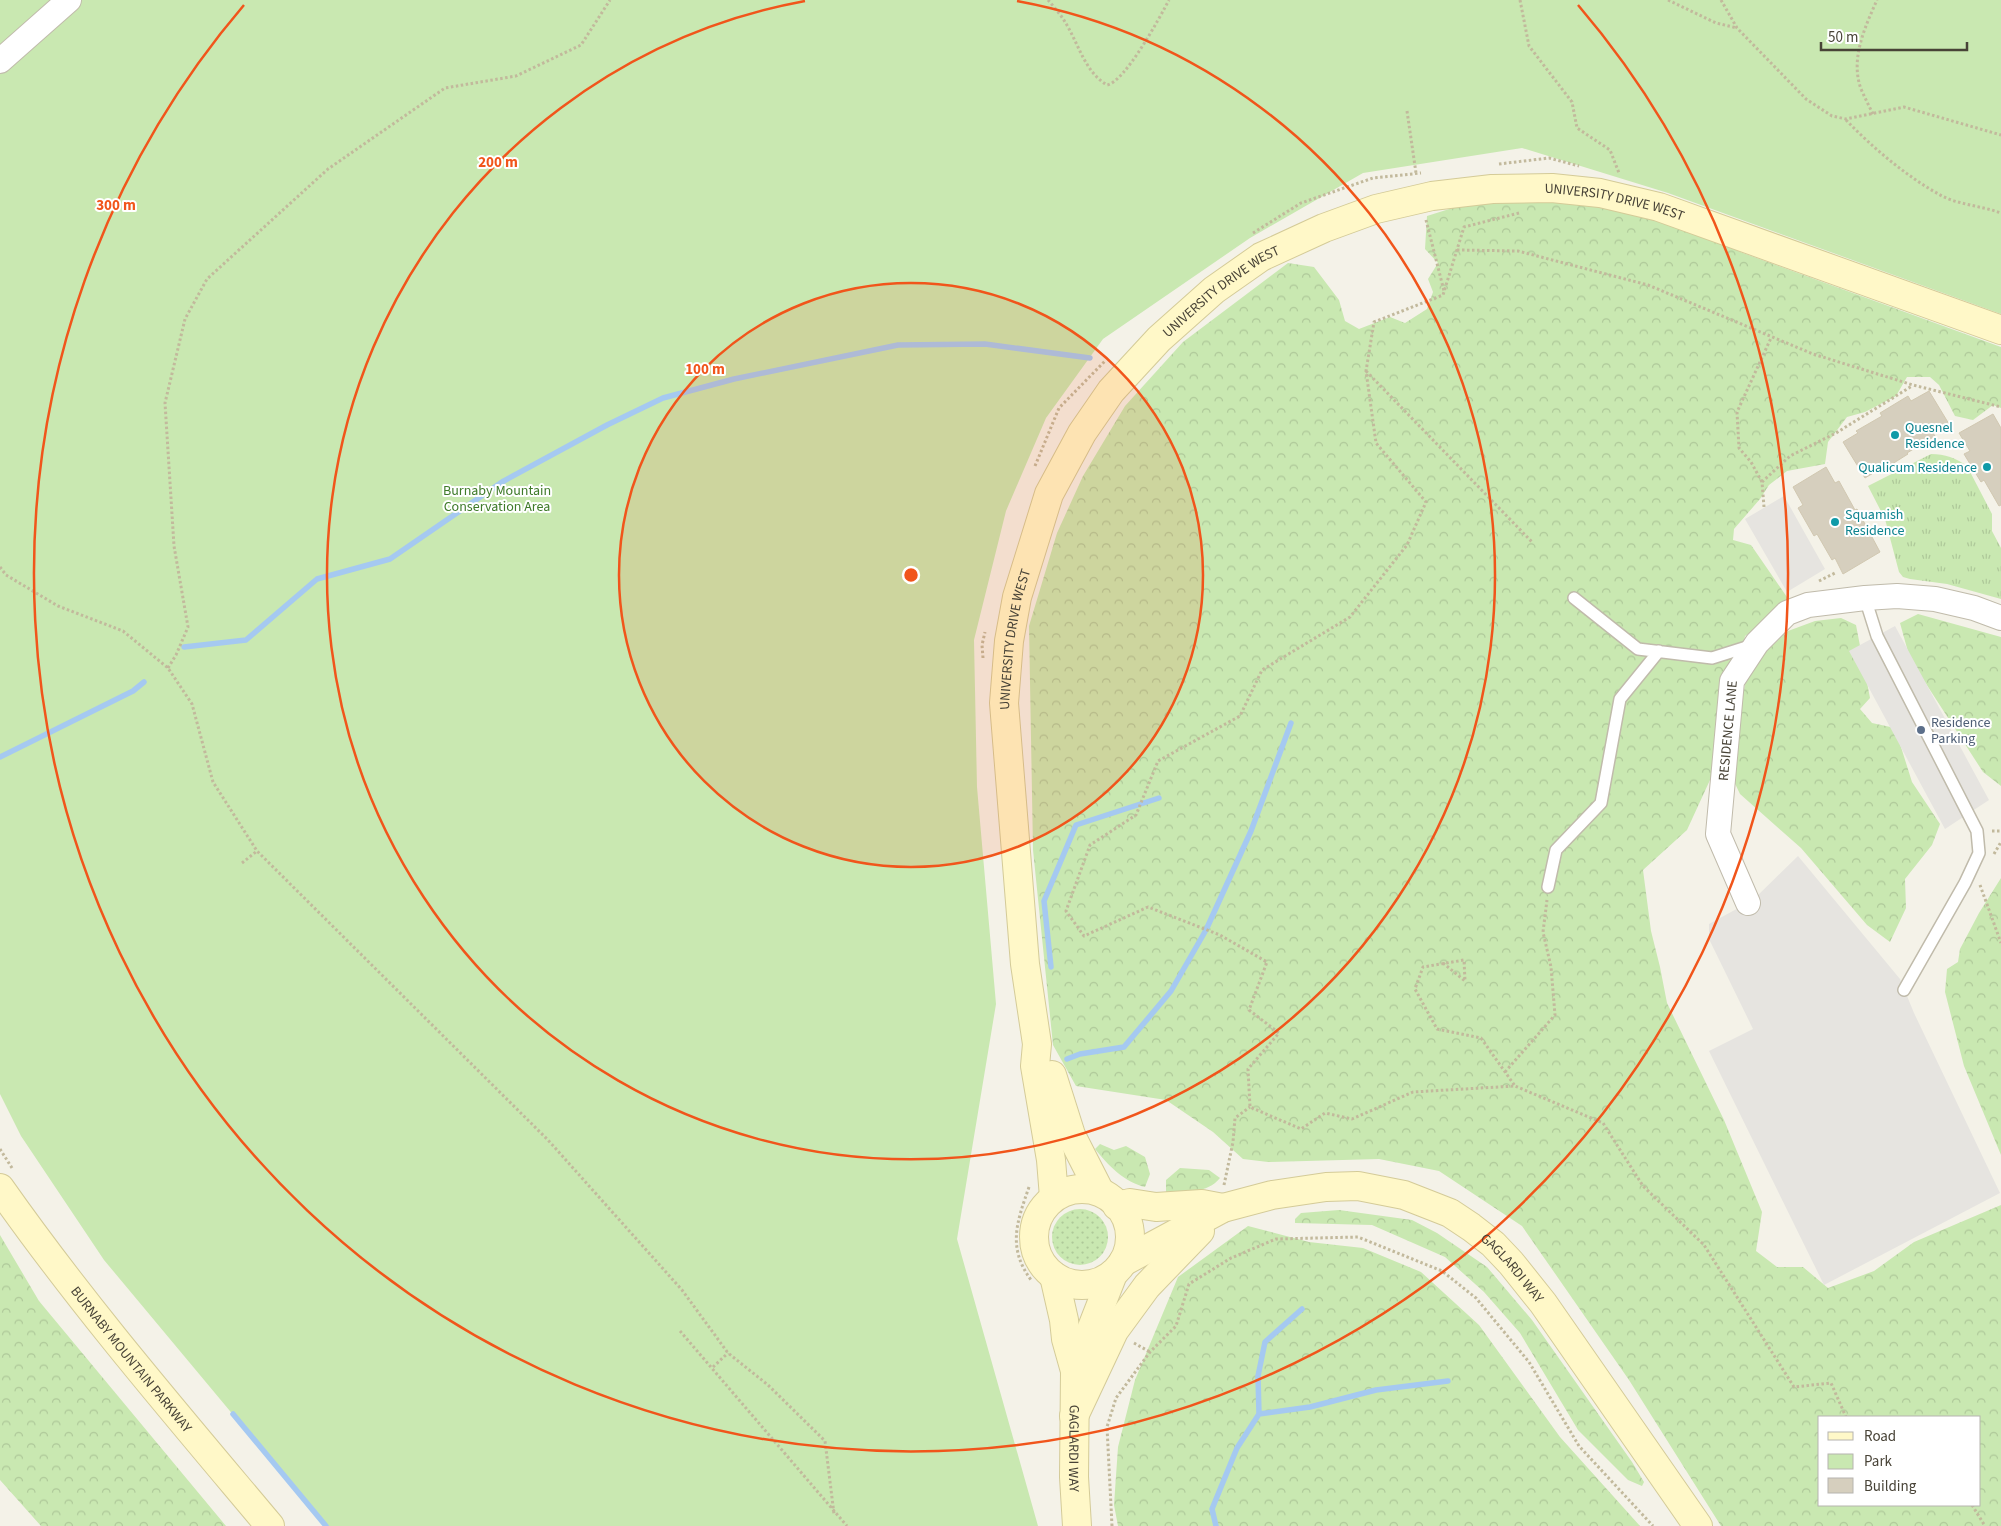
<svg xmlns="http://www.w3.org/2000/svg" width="2001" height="1526" font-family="'Source Sans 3',sans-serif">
	<defs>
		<pattern id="grass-tufts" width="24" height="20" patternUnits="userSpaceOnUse" patternTransform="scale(1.25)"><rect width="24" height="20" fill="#c9e8b1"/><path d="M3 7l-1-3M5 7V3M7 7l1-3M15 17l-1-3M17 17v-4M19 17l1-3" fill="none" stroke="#aec899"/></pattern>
		<pattern id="forest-crowns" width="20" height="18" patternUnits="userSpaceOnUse" patternTransform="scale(1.25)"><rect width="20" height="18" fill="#c9e8b1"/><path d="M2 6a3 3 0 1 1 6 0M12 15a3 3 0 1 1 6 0" fill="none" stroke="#aec899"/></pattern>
		<pattern id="garden-dots" width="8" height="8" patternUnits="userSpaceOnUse" patternTransform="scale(1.25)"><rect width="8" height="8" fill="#c9e8b1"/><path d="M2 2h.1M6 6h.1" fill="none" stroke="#aec899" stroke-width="1.8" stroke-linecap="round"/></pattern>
	</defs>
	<rect width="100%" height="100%" fill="#f4f2e8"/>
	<path fill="url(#grass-tufts)" d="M1931,454C1945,454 1956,458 1967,466L1992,514V531L2001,548V599L1947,584L1910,579L1903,577L1899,572L1885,519L1868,486Z"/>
	<path fill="url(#forest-crowns)" fill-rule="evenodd" d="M1481,199L1570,201L1669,222L1743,253L2001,347V408L1993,405L1973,420L1955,416L1939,385L1930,377H1907L1896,396L1865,412L1847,417L1828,442L1825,464L1787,471L1769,485L1760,499L1734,529L1733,540L1751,545L1789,600L1777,616L1745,636L1727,743L1687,830L1643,870L1651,931L1660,967L1667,1003L1724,1120L1762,1212L1756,1251L1777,1267H1803L1828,1288L1874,1271L1914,1242L2001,1205V1526H1721L1629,1380L1522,1226L1439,1171L1379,1159L1268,1162L1243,1159L1213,1132L1166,1100L1076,1086L1053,1045L1033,850L1029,626L1057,533L1083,476L1125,406L1183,342L1288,263L1314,267L1339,300L1345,321L1359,329L1390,317L1405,323L1427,309L1433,292L1428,279L1438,263L1425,249L1427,216ZM1820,1417H1980V1505H1820Z
		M1918,614L2001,637V786L1983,772L1910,659L1900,623Z
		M1841,618L1856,625L1870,698L1860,709L1872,723L1895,728L1912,782L1940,824L1932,845L1905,879L1906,908L1890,942L1867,925L1801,848L1740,794L1727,767L1749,667L1788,631L1815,621Z
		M2001,878V1155L1964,1066L1945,992L1947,969L1958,962L1960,949L1979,913Z
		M1100,1144L1114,1150L1126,1146L1145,1157L1150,1174L1145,1187C1124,1182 1108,1165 1095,1149Z
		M1180,1168L1209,1170L1220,1178C1207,1194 1186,1191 1166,1192V1180Z
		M1339,1210L1412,1220L1437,1233L1487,1267L1532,1320L1632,1462L1644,1482L1642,1486L1628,1480L1578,1430L1520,1333L1484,1292L1445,1257L1372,1225L1295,1223V1219L1301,1213Z
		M1248,1226L1309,1242L1363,1248L1421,1272L1479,1325L1560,1437L1640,1526H1118L1114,1505L1118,1447L1135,1380L1178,1277Z
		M0,1235L39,1301L226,1526H41L0,1480Z"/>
	<path fill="#c9e8b1" d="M0,0H2001V314L1668,193L1522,148L1363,173L1250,238L1103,339L1046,418L1006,511L974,640L977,787L996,1004L957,1239L1038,1526H326L104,1260L21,1136L0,1094Z"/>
	<path fill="url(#garden-dots)" d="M1052 1237a28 28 0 1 1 56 0a28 28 0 1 1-56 0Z"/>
	<path fill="#e6e4e0" d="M1784,496L1825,569L1787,592L1745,519Z
		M1895,626L1989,800L1945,829L1849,651Z
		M1798,856L1900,979L1914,1013L2000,1193L1824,1285L1709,1051L1753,1029L1709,939V924L1753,900Z"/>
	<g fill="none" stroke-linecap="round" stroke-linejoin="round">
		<path stroke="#a5c9f1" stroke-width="5.5" d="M184,647L246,640L317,579L390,559L502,482L607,425L663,398L734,379L898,345L985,344L1090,358
			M0,757L133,691L144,682
			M1051,967L1044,901L1076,825L1159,798
			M1067,1059L1080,1054L1124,1047L1171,991L1206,930L1251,831L1291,723
			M233,1414L326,1526
			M1259,1414L1310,1407L1376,1390L1448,1381
			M1216,1526L1212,1509L1237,1448L1259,1414L1258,1376L1265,1342L1302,1309"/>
	</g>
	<path fill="#d6cfbe" stroke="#d1c8b1" d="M1929,391L1949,424L1933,433L1935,436L1907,453L1908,454L1881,471L1880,469L1865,478L1843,442L1858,433L1856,431L1882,416L1880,413L1908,396L1911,401Z
		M1993,414L2001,428V505L1999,506L1984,480L1981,482L1964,454L1970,451L1959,433Z
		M1826,467L1835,483L1839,481L1855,510L1857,509L1880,552L1843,574L1835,558L1832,560L1817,534L1814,536L1798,508L1803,505L1793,487Z"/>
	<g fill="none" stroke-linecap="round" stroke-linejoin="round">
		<g stroke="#c0bbab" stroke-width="14">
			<path id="lane" d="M1574,598L1638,649L1712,658L1753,645
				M1865,598L1877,636L1977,831L1979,853L1965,883L1904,990
				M1548,887L1556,850L1601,803L1620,699L1659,651"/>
		</g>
		<g stroke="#c0bbab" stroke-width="26">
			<g id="street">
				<path d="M0,61L69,0"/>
				<path id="s1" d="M1748,903L1718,834L1732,681L1757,643L1787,613L1808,605L1865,598L1897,596L1935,599L1974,608L2001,618"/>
			</g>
		</g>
		<g stroke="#d4cb98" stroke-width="30">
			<g id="secondary">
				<path d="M1052,1075L1071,1135L1100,1192"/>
				<path id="s2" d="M0,1188C83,1306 177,1415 270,1526"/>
				<circle cx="1082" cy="1237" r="48"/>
				<path id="s3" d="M1054,1197L1051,1160L1035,1066L1037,1044L1025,964L1004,703L1009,641L1017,597L1049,494L1082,433L1111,391L1159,339L1214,290L1261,257L1324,228L1376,209L1432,196L1492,189L1552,188L1600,193L1659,207L2001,330"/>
				<path d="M1117,1206L1130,1203L1156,1207L1202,1204L1223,1208"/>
				<path id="s4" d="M1123,1262L1223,1208L1272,1195L1326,1187L1358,1186L1404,1195L1450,1213L1471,1227L1493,1244L1511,1263L1543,1303L1698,1526"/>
				<path id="s5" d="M1054,1276L1064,1320L1066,1339L1075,1371L1074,1477L1077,1526"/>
				<path d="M1075,1371L1113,1274"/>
				<path d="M1074,1416L1114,1331L1147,1286L1200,1231"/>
			</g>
		</g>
		<path stroke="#c2b99c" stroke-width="3" stroke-dasharray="2.5 2.5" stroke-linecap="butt" d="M1048,0C1054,7 1061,15 1065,22C1079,44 1084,71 1107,85C1125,82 1160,17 1169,0
			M1520,0L1529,46L1572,102L1577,128L1610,150L1619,173
			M1668,0L1716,23L1737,28
			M1721,0L1737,28L1806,99L1832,116L1846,119L1904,107L2001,135
			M1407,111L1416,173
			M1873,114C1869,106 1865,98 1861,89C1850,59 1865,27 1877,0
			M1846,120C1873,148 1907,177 1942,196C1960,205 1982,206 2001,213
			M1499,164L1549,158L1579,166
			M1519,213L1464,227L1443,295L1374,322L1366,371L1376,443L1426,502L1407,545L1350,617L1262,670L1240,716L1158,761L1136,815L1090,845L1066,911L1084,936L1148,907L1220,935L1267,962L1249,1010L1279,1033L1248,1069L1250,1107L1301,1129L1325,1113L1352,1119L1413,1092L1515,1086L1603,1123L1643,1186L1704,1245L1794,1387L1831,1383L1846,1417
			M1426,220L1444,291
			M1253,233L1301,203L1373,178L1421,173
			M1457,250L1518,251L1648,285L1813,354L1913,385L2001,407
			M1366,371L1532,542
			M1035,466L1059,408L1105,361
			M1762,482L1751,462L1739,448L1737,412L1771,338
			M1764,507L1762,482L1790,456L1836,433L1912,386
			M0,567L6,575L58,606L123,631L168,668L192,704L213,782L257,851L548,1140L682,1290L728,1353L768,1385L825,1441L834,1514
			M1819,581L1835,573
			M983,658L982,645L985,632
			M168,668L176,655L188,627L174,546L165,403L185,319L207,279L328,169L445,88L516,76L581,45L610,0
			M1992,831H2001
			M1994,854L2001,842
			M242,863L257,851
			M1980,885L2001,943
			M1443,963L1465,981L1464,960L1423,967L1415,989L1437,1029L1481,1038L1515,1086
			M1505,1072L1555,1015L1551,967L1543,932L1547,900
			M0,1149L12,1168
			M1224,1185L1233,1142L1235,1118L1250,1107
			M1029,1187C1017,1222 1007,1247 1031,1280
			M680,1331L847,1526
			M1134,1343L1150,1352
			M713,1367L728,1353
			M1972,1505L1985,1526
			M1112,1526L1107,1427L1116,1398L1150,1352L1176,1326L1189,1284L1231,1258L1276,1239L1358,1237L1442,1271L1476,1298L1529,1362L1579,1446L1653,1526"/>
		<use href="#lane" stroke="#fff" stroke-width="11"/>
		<use href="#street" stroke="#fff" stroke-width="24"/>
		<use href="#secondary" stroke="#fff8c8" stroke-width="28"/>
	</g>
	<circle cx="911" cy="575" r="292" fill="#f1551b" fill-opacity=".12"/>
	<g fill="none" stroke="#f1551b" stroke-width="2.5">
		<circle cx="911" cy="575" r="292"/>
		<path d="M1017 1A584 584 0 1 1 805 1"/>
		<path d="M1578 5A877 877 0 1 1 244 5"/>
	</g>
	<g fill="#0f9aa8" stroke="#fff" stroke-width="2">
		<circle cx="1895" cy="435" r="5"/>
		<circle cx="1987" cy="467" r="5"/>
		<circle cx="1835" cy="522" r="5"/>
	</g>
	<circle fill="#5c6f8a" stroke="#fff" stroke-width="2" cx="1921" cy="730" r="5"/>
	<g text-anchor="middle" stroke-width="4" stroke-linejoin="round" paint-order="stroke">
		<g font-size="14" fill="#484337" stroke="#fff">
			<text dy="5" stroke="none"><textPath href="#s3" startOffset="1401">UNIVERSITY DRIVE WEST</textPath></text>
			<text dy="5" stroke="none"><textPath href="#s3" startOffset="982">UNIVERSITY DRIVE WEST</textPath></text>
			<text dy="5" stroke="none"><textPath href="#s3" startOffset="562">UNIVERSITY DRIVE WEST</textPath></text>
			<text dy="5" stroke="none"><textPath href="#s1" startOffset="179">RESIDENCE LANE</textPath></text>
			<text dy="5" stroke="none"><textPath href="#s4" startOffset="431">GAGLARDI WAY</textPath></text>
			<text dy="5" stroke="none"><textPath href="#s2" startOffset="216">BURNABY MOUNTAIN PARKWAY</textPath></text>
			<text dy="5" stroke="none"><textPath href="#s5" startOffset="175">GAGLARDI WAY</textPath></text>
		</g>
		<g font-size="14" fill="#0d838f" stroke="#fff" text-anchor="start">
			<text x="1905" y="432">Quesnel<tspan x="1905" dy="16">Residence</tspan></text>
			<text x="1977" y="472" text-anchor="end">Qualicum Residence</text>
			<text x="1845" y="519">Squamish<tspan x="1845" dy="16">Residence</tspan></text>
		</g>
		<g font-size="14" fill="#3e7a29" stroke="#fff">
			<text x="497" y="495">Burnaby Mountain<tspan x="497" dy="16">Conservation Area</tspan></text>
		</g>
		<g font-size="14" fill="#4e5e75" stroke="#fff" text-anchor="start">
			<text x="1931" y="727">Residence<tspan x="1931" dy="16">Parking</tspan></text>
		</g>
	</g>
	<circle cx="911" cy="575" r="8" fill="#f1551b" stroke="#fff" stroke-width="2.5"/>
	<g font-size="15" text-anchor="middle" font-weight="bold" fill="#f1551b" stroke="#fff" stroke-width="4" stroke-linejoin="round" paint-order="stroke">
		<text x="498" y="167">200 m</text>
		<text x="116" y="210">300 m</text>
		<text x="705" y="374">100 m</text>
	</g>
	<rect x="1818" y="1416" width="162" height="90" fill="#ffffff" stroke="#b6b4af"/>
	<rect x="1828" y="1432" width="25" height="8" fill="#fff8c8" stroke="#b6b4af"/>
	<text x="1864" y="1441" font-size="15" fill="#484337">Road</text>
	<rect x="1828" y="1454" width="25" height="15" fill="#c9e8b1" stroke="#b6b4af"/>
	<text x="1864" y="1466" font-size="15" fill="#484337">Park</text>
	<rect x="1828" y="1478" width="25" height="15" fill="#d6cfbe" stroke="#b6b4af"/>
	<text x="1864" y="1491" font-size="15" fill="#484337">Building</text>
	<path d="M1821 42v8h146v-8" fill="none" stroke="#484337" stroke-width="2.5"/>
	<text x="1828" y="42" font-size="15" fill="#484337" stroke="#ffffff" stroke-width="4" paint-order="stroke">50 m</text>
</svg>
